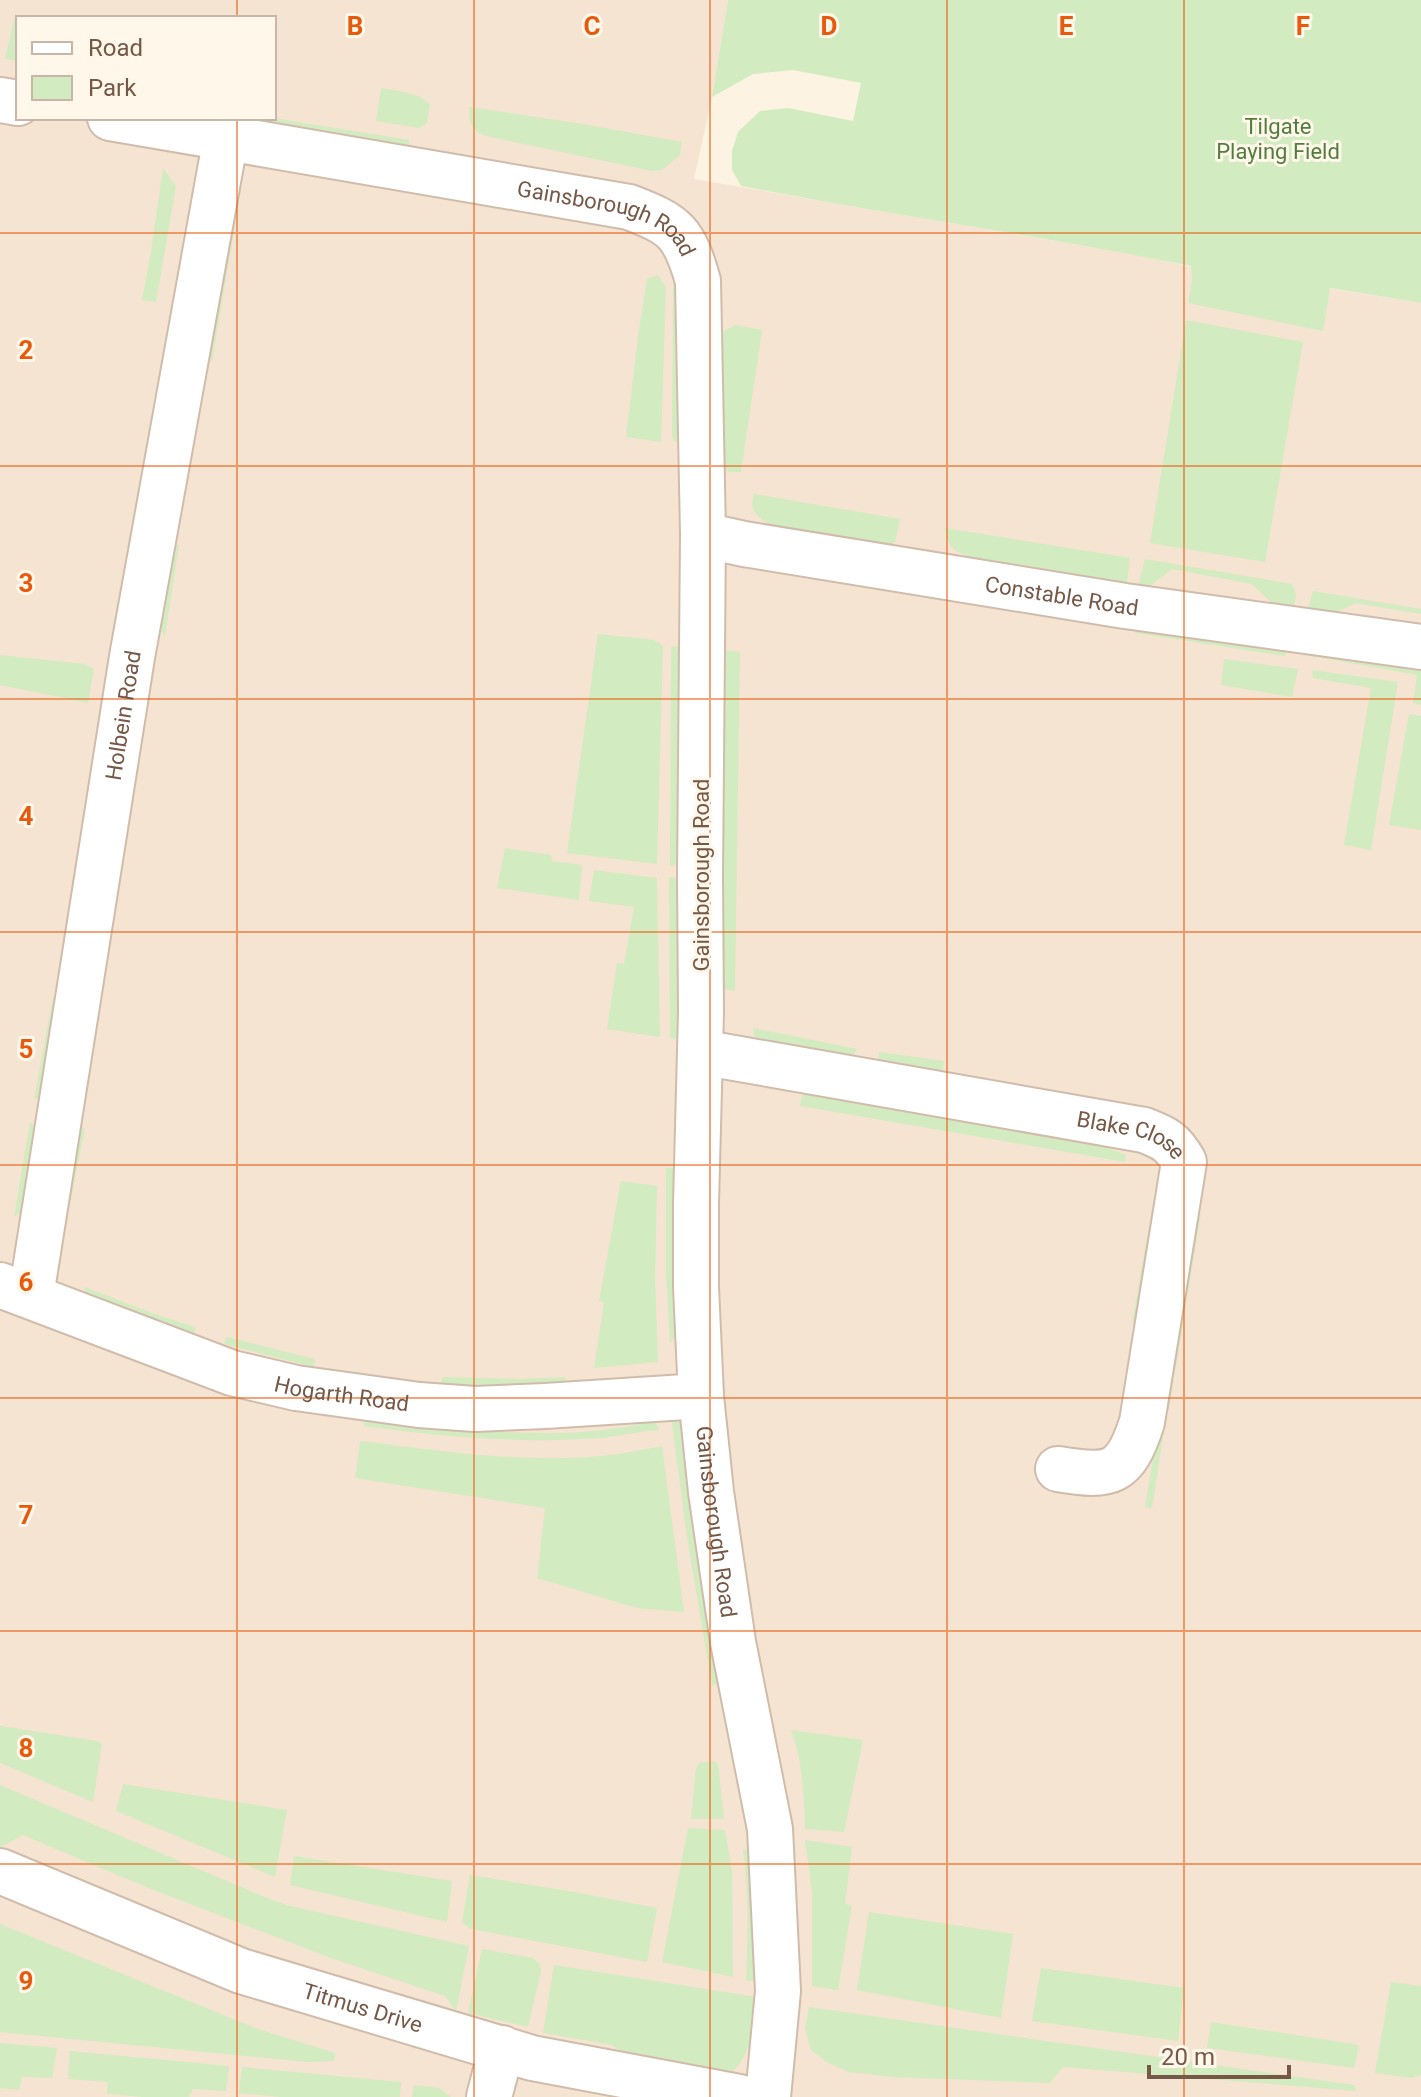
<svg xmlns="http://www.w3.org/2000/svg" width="1421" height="2097" font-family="Roboto,sans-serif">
	<rect width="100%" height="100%" fill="#fdf3e2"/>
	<path fill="#f5e4d1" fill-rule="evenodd" d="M0,0H728L712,97L694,179L1132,254L1192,267L1421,303V2097H0ZM18,18H274V118H18Z"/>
	<path fill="#d2ebc0" d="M728,0H1421V303L1330,288L1323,331L1188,303L1192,280L1191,266C1042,236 891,215 741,186L732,170V151L738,132L760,111L788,108L853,121L861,83L793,70L753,74L712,97Z
		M14,19H18V61L5,59Z
		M381,88C398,91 417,92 430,104L427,123L419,128L376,121Z
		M470,107L583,124L682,142L680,155L662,170L652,171L486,136C470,130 468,122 470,107Z
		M230,118H274L409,140V148Z
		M163,168L176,186L156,302L142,300L151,252Z
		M230,201L239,202L212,362L202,352Z
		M658,275L666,288L661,442L626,437L638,337L647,279Z
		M676,275L681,443L674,441L672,437L673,282Z
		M1186,320L1303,342L1265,562L1150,543Z
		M736,325L762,330L741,472H729L718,462L719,340L725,330Z
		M754,494L900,519L895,542L890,545L777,527C762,522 747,512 754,494Z
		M945,528L1130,558L1127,584L969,557C951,549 949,548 945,528Z
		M179,545L165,636L157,627L171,546Z
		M1145,559L1292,584L1296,594L1294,607L1272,603L1252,584L1172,569L1147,588L1138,587Z
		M1313,591L1421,609V614L1356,603L1329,616L1308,611Z
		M1137,628L1288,646L1285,656L1135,633Z
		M598,634L654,640L663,646L657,864L567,853Z
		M1308,644L1421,665V705L1413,703L1417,675L1306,655Z
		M678,646V865L670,866L671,647Z
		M717,649L740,652L735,991L721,989Z
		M0,655L85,664L94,669L88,703L0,685Z
		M1224,659L1298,669L1292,697L1221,685Z
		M1312,670L1398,682L1371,850L1344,845L1371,688L1313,678Z
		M1409,714L1421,716V830L1389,825Z
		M505,848L551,855L552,861L582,865L579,900L497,888Z
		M594,870L657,878L660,1037L607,1029L617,963L624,964L634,907L589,901Z
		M669,877L678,878L677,1039L670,1038Z
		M53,997L61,1003L43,1097L34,1099Z
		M753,1028L857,1049L851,1059L755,1041Z
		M879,1052L944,1061L940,1081L878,1062Z
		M803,1092L1051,1134L1100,1145L1126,1155L1125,1162L800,1106Z
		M30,1122L39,1129L26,1202L21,1212L14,1217Z
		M73,1127L85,1128L65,1230L57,1229Z
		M666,1168L679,1169L680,1328L670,1344L666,1271Z
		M621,1181L657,1186L655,1277L658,1362L594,1368L604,1303L599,1301Z
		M1152,1209L1159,1230L1143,1320L1132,1323Z
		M1192,1213L1201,1214L1169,1409L1160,1406Z
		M85,1287L152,1313L195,1327V1335L153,1321L84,1294Z
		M227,1337L315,1359L314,1367L224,1344Z
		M442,1377L521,1379L565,1377L568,1384L520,1386H442Z
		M671,1416L680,1417L694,1534L717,1683L712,1686L687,1537Z
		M364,1419C460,1429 560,1444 655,1421L659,1430C634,1432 610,1438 586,1439C511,1443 438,1436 364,1426Z
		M1159,1423L1165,1424L1152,1508L1145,1507Z
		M360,1441C440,1451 520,1463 601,1456C621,1454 641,1450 662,1446L684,1612L637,1608L537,1578L545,1508L355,1478Z
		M0,1726L97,1741L102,1744L93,1802L0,1763Z
		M791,1730L863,1740L844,1832L805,1829C804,1795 803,1762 791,1730Z
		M713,1761L718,1764L724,1819H691L696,1768L699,1763Z
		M123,1784L287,1810L275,1877L116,1811Z
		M0,1785L272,1900L290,1906L469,1946L456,2011L445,1996L331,1958L146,1887L23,1835L0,1847Z
		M688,1828L725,1830L732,1870L733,1977L662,1962Z
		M805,1840L852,1847L845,1904L852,1906L838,1990L812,1986V1892Z
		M750,1849L756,1981H746C748,1937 749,1893 743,1850Z
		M294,1856L452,1881L447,1922L290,1885Z
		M470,1875L574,1892L657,1908L647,1962L471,1929L462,1922Z
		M869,1912L1013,1934L1001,2018L857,1990Z
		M0,1924L258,2029L335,2053L334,2061L308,2062L0,2032Z
		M482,1949L533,1958L539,1963L541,1971L528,2027L468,2013Z
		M554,1965L756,1997C752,2029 754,2053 728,2076L631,2058L612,2045L543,2033Z
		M1041,1968L1184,1988L1178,2041L1032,2021Z
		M1391,1982L1421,1986V2075L1411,2078L1375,2073Z
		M809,2007L1354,2085L1356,2091L1063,2067L1050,2083L892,2077L849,2072L828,2063L811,2050L805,2028Z
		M1211,2022L1354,2044L1359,2046L1354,2068L1207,2048Z
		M0,2043L57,2048L52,2078L22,2077L19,2090L0,2088Z
		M70,2051L229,2066L226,2091L193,2089L189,2097H143L107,2094L108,2082L68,2079Z
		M242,2067L401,2082L400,2097H280L239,2093Z
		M414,2085L439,2088L451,2097H412Z"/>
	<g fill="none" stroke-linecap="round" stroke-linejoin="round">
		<g stroke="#d1bcab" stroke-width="48">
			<g id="minor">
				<path d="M0,100L18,103"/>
				<path id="s1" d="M110,118L629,207C676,225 684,232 698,281L703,535L700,876L701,1012L696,1204V1287L701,1396L711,1492L733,1642L770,1829L778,1991L768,2097"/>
				<path id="s2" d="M703,535L744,544L1125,606L1421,647"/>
				<path id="s3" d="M700,1052L1144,1130C1165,1138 1173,1142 1184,1162L1142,1422C1125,1475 1111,1478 1058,1469"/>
				<path id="s4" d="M0,1285L232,1373L296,1388L419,1405L475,1409L545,1406L701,1396"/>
				<path id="s5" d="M31,1296L132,657L226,137"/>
				<path id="s6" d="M0,1871L241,1971L532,2058L740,2097"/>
				<path d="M489,2097L502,2048"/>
			</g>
		</g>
		<use href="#minor" stroke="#fff" stroke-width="44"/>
	</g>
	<path fill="none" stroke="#e8590c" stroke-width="2" stroke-opacity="0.55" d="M237,0V18M474,0V2097M710,0V2097M947,0V2097M1184,0V2097M237,118V2097M0,233H1421M0,466H1421M0,699H1421M0,932H1421M0,1165H1421M0,1398H1421M0,1631H1421M0,1864H1421"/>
	<g text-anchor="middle" stroke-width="6" stroke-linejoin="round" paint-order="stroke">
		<g font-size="22" fill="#527d3f" stroke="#fff7ea">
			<text x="1278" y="134">Tilgate<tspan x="1278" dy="25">Playing Field</tspan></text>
		</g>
		<g font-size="22" fill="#765847" stroke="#fff7ea">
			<text dy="8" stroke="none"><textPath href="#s1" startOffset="510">Gainsborough Road</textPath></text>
			<text dy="8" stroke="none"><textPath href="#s2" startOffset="364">Constable Road</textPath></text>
			<text dy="8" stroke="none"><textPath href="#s5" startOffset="588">Holbein Road</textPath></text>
			<text transform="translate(701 875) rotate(-90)" y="8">Gainsborough Road</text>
			<text dy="8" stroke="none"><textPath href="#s3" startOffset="440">Blake Close</textPath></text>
			<text dy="8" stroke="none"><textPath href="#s4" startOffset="360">Hogarth Road</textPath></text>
			<text dy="8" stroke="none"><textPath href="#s1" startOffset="1876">Gainsborough Road</textPath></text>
			<text dy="8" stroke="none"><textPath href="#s6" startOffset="388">Titmus Drive</textPath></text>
		</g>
	</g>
	<g font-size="26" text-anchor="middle" font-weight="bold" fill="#e8590c" stroke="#fff7ea" stroke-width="6" stroke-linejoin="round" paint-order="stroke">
		<text x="355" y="35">B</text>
		<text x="592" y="35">C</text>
		<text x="829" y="35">D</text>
		<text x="1066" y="35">E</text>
		<text x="1303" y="35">F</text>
		<text x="26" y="359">2</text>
		<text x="26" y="592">3</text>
		<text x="26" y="825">4</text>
		<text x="26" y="1058">5</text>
		<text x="26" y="1291">6</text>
		<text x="26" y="1524">7</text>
		<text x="26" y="1757">8</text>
		<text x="26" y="1990">9</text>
	</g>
	<rect x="16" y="16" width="260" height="104" fill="#fff7ea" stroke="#c8b7a9" stroke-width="2"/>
	<rect x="32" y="42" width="40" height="12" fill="#ffffff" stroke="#c8b7a9" stroke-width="2"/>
	<text x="88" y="56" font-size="24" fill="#765847">Road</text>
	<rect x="32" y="76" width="40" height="24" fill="#d2ebc0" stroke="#c8b7a9" stroke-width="2"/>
	<text x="88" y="96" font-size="24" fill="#765847">Park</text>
	<path d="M1149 2065v12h140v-12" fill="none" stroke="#765847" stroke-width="4"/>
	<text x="1161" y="2065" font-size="24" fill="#765847" stroke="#fff7ea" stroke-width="6" paint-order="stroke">20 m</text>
</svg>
